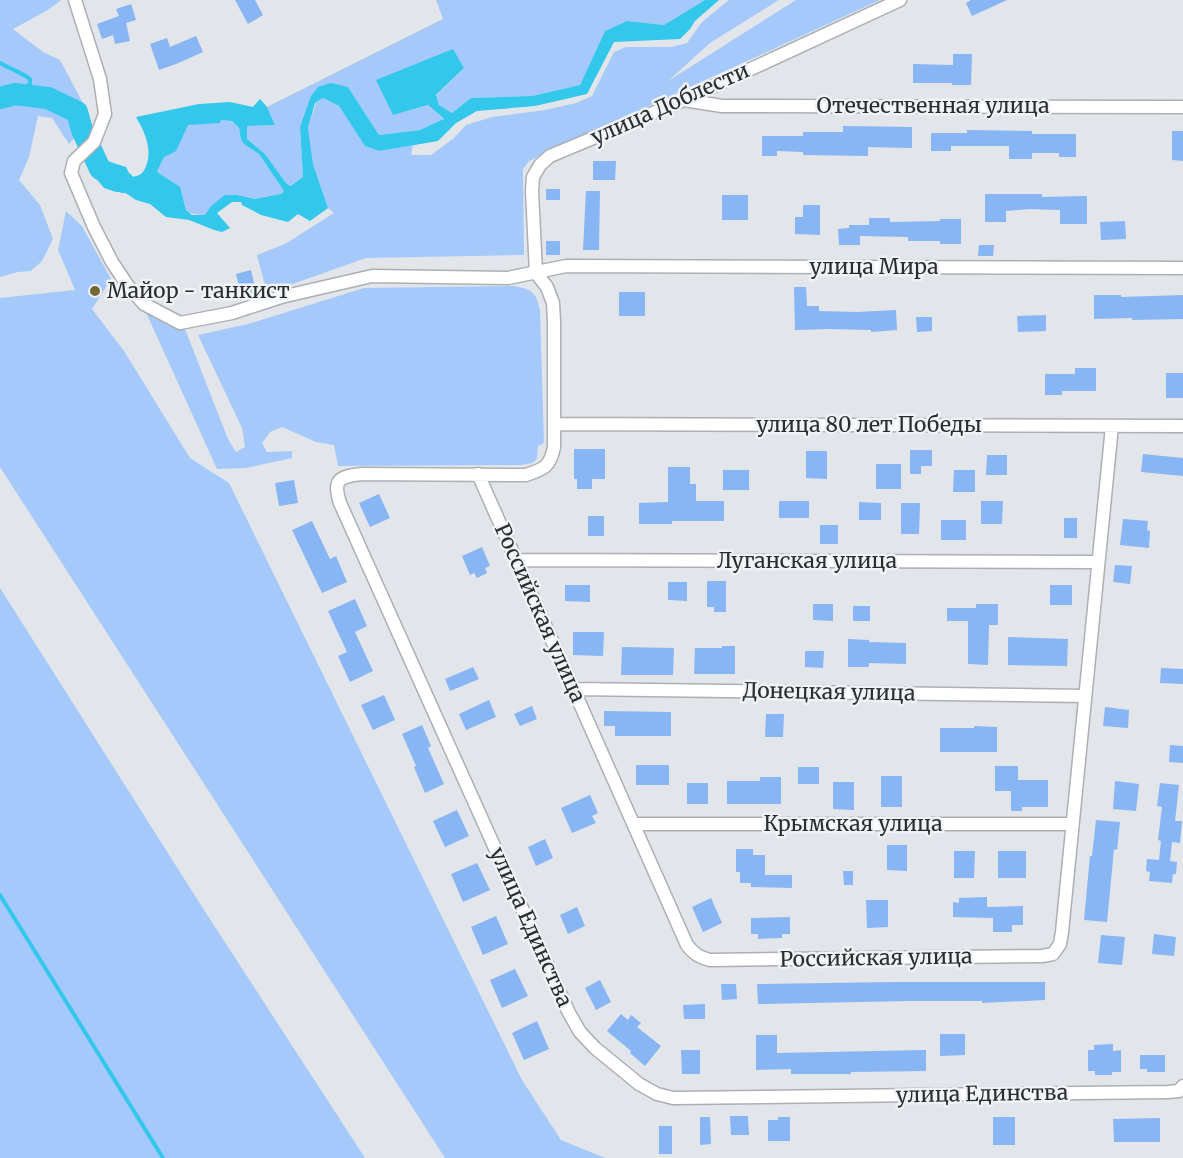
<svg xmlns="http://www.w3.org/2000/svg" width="1183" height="1158" font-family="Merriweather,serif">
	<rect width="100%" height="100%" fill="#e2e5e9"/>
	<path fill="#a5c9fb" d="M0,0H61L48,10L13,29L43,52L60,60L84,105V128L69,144L52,118L38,116L29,157L19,180L40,205L53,239L42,261L31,271L18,272L0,277Z
		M436,0H705L664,25L627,21L605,31L580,85L532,96L471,98L452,113L439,105L436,96L464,68L377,80L393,115L428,105L444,120L420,130L379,135L348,87H318L300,127L303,177L289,186L286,183L265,154L247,139V126L275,125L267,107L443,19Z
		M729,0H779L710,43L668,81L796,0H880L529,161L523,169L524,255L366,258L267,293L257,255L285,244L334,213L328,208L313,164L308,128L316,103L323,98L339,106L366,146L379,151L413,145L411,155H431L454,138L466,125L492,117L545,110L576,103L592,96L614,52L626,47H671L687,43L702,22Z
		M220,120L232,121L239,128L241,140L245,145L259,154L284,191L281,194L255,199L237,195L211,206L205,215C177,214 191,207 179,193C173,185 164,179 157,173L164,157L188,124L220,123Z
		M66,211L82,226L111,279L92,309L124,351L190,458L229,483L522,1080L561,1140L605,1158H445L0,467V298L75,290L58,250Z
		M513,286C531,289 536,291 540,310L544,443L538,446L537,459L532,463L522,465L338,466L334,445L316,442L282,427L270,432L262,443L267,452L292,451V458L246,468L217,469L144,308L159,318L185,329L228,439L236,452L245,447L242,428L198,335L248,324L364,288Z
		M0,588L204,910L365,1158H0Z"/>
	<path fill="#33c7eb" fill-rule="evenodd" d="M705,0H719L695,21L690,29L680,39L614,42L587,94L535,106L477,111L456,123L438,141L379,151L365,146L339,106L323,98L315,103L308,128L313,164L328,208L310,221L298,214L288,222L261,215L242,205L241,202H232L217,213L230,228L222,232L214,230L189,220L166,217L150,204L136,200L124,192H116L104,188L90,171L104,160L126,167L131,177C141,176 144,173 147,163C152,147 144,131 136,117L199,104L230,102L253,107L260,99L267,107L275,125L247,126V139L265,154L286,183L290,186L303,177L300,127L311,96L318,87L331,83L348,87L379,135L420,130L444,119L428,105L393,115L376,80L453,49L464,68L436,95L439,105L452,113L471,98L532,96L580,85L605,31L627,21L664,25ZM221,120L232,121L239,128L241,140L245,145L259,154L284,191L281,194L255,199L237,195H225L211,206L205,215H192L186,210L180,187L157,172L164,157L176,151L188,125L220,123Z"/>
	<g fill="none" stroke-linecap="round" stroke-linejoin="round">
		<path stroke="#33c7eb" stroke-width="4" d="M0,63C10,69 21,72 30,79V84L15,94
			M0,895L163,1158"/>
		<path stroke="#33c7eb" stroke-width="22" d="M0,98L15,94L48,98L77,112L82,130L100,169L123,182"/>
	</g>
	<path fill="#88b5f3" d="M235,0H255L263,15L248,24Z
		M971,0H1007L972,16L966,3Z
		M131,4L136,20L126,23L130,41L115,44L113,35L102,39L97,24L119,16L116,9Z
		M196,36L203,52L176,64L159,70L150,44L167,38L170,47Z
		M953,54H972L971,85H952V83H913V64L953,65Z
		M843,126L912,127V148L868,147V156L803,155V152L777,151V156H762V136H803V132H843Z
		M967,130L1032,131V134H1076V157H1059V153H1032V159H1009V146H951V151H931V133H967Z
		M1172,131H1183V161L1172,160Z
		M593,161H616L615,180H593Z
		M546,189H560V200H546Z
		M586,191H600L599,250H583Z
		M985,194H1042V197L1087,196V224H1060V210L1029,209L1006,211V222H985Z
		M722,195H748V220H722Z
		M803,205H820V235L795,234V217H803Z
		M869,218H890V222L940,221V219H961V244H940V241H908V237L860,236V245H839L838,229L849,228V225H869Z
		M1125,221L1126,239L1101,240L1100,222Z
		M546,241H560V255H546Z
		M979,245H994L993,256H978Z
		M251,270L257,296L242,299L236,274Z
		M794,287H806L807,306H819V311L856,312L896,310L897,330L871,332V330L829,329L795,330Z
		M619,292H645V316H619Z
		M1094,295H1121V297L1183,295V319L1132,320V318L1094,319Z
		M1046,315V331L1018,332L1017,316Z
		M916,317H932V331L917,332Z
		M1075,368H1096V391H1062V395H1045V374H1075Z
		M1166,373H1183V398H1166Z
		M574,449H605V479H592V489H577V479H574Z
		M910,450H932V466H921V474H910Z
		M806,451H827V479L806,478Z
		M1143,454L1183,458V476L1141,472Z
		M987,455H1007V475H986Z
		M876,464H901V489H876Z
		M668,467H690V484H696V501H724V521H672V524H639V503L668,502Z
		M723,470H749V490H723Z
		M954,470H975V492H953Z
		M294,480L298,503L279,506L275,483Z
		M379,494L390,518L370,527L359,503Z
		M779,501H809V518H779Z
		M981,501H1003L1002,524H981Z
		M859,502L881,503V520H859Z
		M901,503H920L919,534H901Z
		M588,516H604V536H588Z
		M1064,518H1077V538H1064Z
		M1123,519L1148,521L1147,530L1150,531L1149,548L1120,545Z
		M941,520H966V540H941Z
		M312,521L330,559L336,556L347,582L322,593L292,530Z
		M820,525H838V544H820Z
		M482,547L490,566L485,568L487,573L477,578L474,573L470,575L462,556Z
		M1115,565L1132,566L1130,584L1113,582Z
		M707,581H726V612H714V607H707Z
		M668,582H687V601L668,600Z
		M565,585H590V602L565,601Z
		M1050,585H1072V605H1050Z
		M355,599L367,626L355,632L373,671L350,682L338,656L347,652L328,611Z
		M813,604H833V621L813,620Z
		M976,604H998V625H989L988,665L968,664V621H947V608H976Z
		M853,606H870V621H853Z
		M573,632H604L603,656L573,655Z
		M1008,637L1068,639L1067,666L1008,665Z
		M848,639L869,640V642L906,643V664L869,663V667H848Z
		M722,646H735V674H694L695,648H722Z
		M622,647L674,648L673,675H621Z
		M805,651H824L823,668L805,667Z
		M473,667L479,679L450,691L445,679Z
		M1161,668L1183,669V684L1160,683Z
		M384,695L395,720L373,730L361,705Z
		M489,700L496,717L466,730L459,714Z
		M532,706L537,719L520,726L514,714Z
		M1105,707L1129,710L1128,728L1103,726Z
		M604,711L671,712V736H615V726H604Z
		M766,714H784L783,737H765Z
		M422,725L431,746L428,748L444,784L425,793L414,767L416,766L402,734Z
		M974,726L997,727V752H940V728H974Z
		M1170,745L1183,746V763L1169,762Z
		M636,765H669V785H636Z
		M995,766H1018V780H1048V807H1022V811H1011V791H995Z
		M798,767H819V784H798Z
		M881,776H902V807H881Z
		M760,777H781V804H727V781H760Z
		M1115,781L1139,784L1136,811L1113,809Z
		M833,782H854V810L833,809Z
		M687,783H708V804H687Z
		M1160,783L1179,785L1175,821H1182L1180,843L1172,842L1170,861L1177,862L1176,874H1173L1172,883L1149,881L1150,872L1146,871L1147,859L1159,860L1161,841L1158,840L1162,807L1157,806Z
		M590,795L598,813L592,816L596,823L572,833L561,808Z
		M457,810L469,836L445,847L433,821Z
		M1096,820L1120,822L1117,850L1114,849L1107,922L1084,920L1090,856H1092Z
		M545,839L553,858L536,866L528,847Z
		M887,845H907V871L887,870Z
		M736,849H753V855H765V875H792V888L751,887V883H740V872H736Z
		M954,851H975L974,878H954Z
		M998,851H1026V878H998Z
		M477,863L490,890L463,902L451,874Z
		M843,871H853V885H844Z
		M987,897V907L1023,906V925H1012V932H993V918L953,917V902L959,903V898Z
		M711,898L722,923L703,932L692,907Z
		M866,900H888V927L867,928Z
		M577,907L585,926L568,934L560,915Z
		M496,916L508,944L483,955L471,927Z
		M790,917V934H782V938L758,939V934H751V918Z
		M1154,934L1176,937L1174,956L1152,954Z
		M1101,935L1125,937L1122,965L1098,963Z
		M515,969L528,996L502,1008L490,980Z
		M600,980L611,1002L596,1010L585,988Z
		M894,982H1045V1000L982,1003V1001H908L758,1004L757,984Z
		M721,984H736L737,999L722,1000Z
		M705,1004V1019H684L683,1005Z
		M621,1014L628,1020L631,1015L641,1023L637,1027L661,1046L645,1066L630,1053L631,1051L607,1031Z
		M537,1021L549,1049L524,1060L512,1033Z
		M940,1034H965V1055L940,1056Z
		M756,1035H777V1053L926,1050V1071L851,1072V1074H791V1069L756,1070Z
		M1113,1044V1051L1121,1050V1072H1112V1075H1095V1071H1088V1050H1094V1045Z
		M681,1050H700V1074H682Z
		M1140,1055H1165V1072H1147V1069H1140Z
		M730,1116H748L749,1135H731Z
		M700,1117H710L711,1144L700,1145Z
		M778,1117H790V1141H768V1120H778Z
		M993,1117H1015V1145H993Z
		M1160,1118V1142H1114L1113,1119Z
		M659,1126H672V1154H659Z"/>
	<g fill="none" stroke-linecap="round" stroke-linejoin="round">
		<g stroke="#acafb3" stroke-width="15">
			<path id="street" d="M75,0L100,79L105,114L94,142L74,161L71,173L94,227L112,262L128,286L144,304L180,323L232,313L281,297L372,276L508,278L566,266L1183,268
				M900,0L684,100L550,156L540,165L533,177L532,191L536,273L547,287L553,303L554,322V447C550,467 544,469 526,475L361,474C338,477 333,480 340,503L569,1013L580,1032L595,1048L639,1084L657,1094L673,1098L1168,1092L1179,1091L1183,1086
				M684,100L722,106L1183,107
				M554,424L1183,426
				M478,474L687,945C694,954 699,957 710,960L1042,956L1053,954L1060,944L1062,932L1112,426
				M516,560L1098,562
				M574,689L1085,696
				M634,824H1072"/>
		</g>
		<use href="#street" stroke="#fff" stroke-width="12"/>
	</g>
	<circle fill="#746835" stroke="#eff2f6" stroke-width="2" cx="95" cy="291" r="6"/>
	<g text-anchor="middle" stroke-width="5" stroke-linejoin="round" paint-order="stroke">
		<g font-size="21" fill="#2a2c2d" stroke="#eff2f6">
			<text transform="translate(670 104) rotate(-24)" y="7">улица Доблести</text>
			<text x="933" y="113">Отечественная улица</text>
			<text x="874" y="274">улица Мира</text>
			<text x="869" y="432">улица 80 лет Победы</text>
			<text x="807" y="568">Луганская улица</text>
			<text transform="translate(540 613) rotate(66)" y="7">Российская улица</text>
			<text transform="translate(829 692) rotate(1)" y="7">Донецкая улица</text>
			<text x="853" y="831">Крымская улица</text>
			<text transform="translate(531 927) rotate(66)" y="7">улица Единства</text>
			<text transform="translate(876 958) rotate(-1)" y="7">Российская улица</text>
			<text transform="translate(982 1094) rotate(-1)" y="7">улица Единства</text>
		</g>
		<g font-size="21" fill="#2a2c2d" stroke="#eff2f6" text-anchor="start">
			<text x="107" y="298">Майор - танкист</text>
		</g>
	</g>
</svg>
